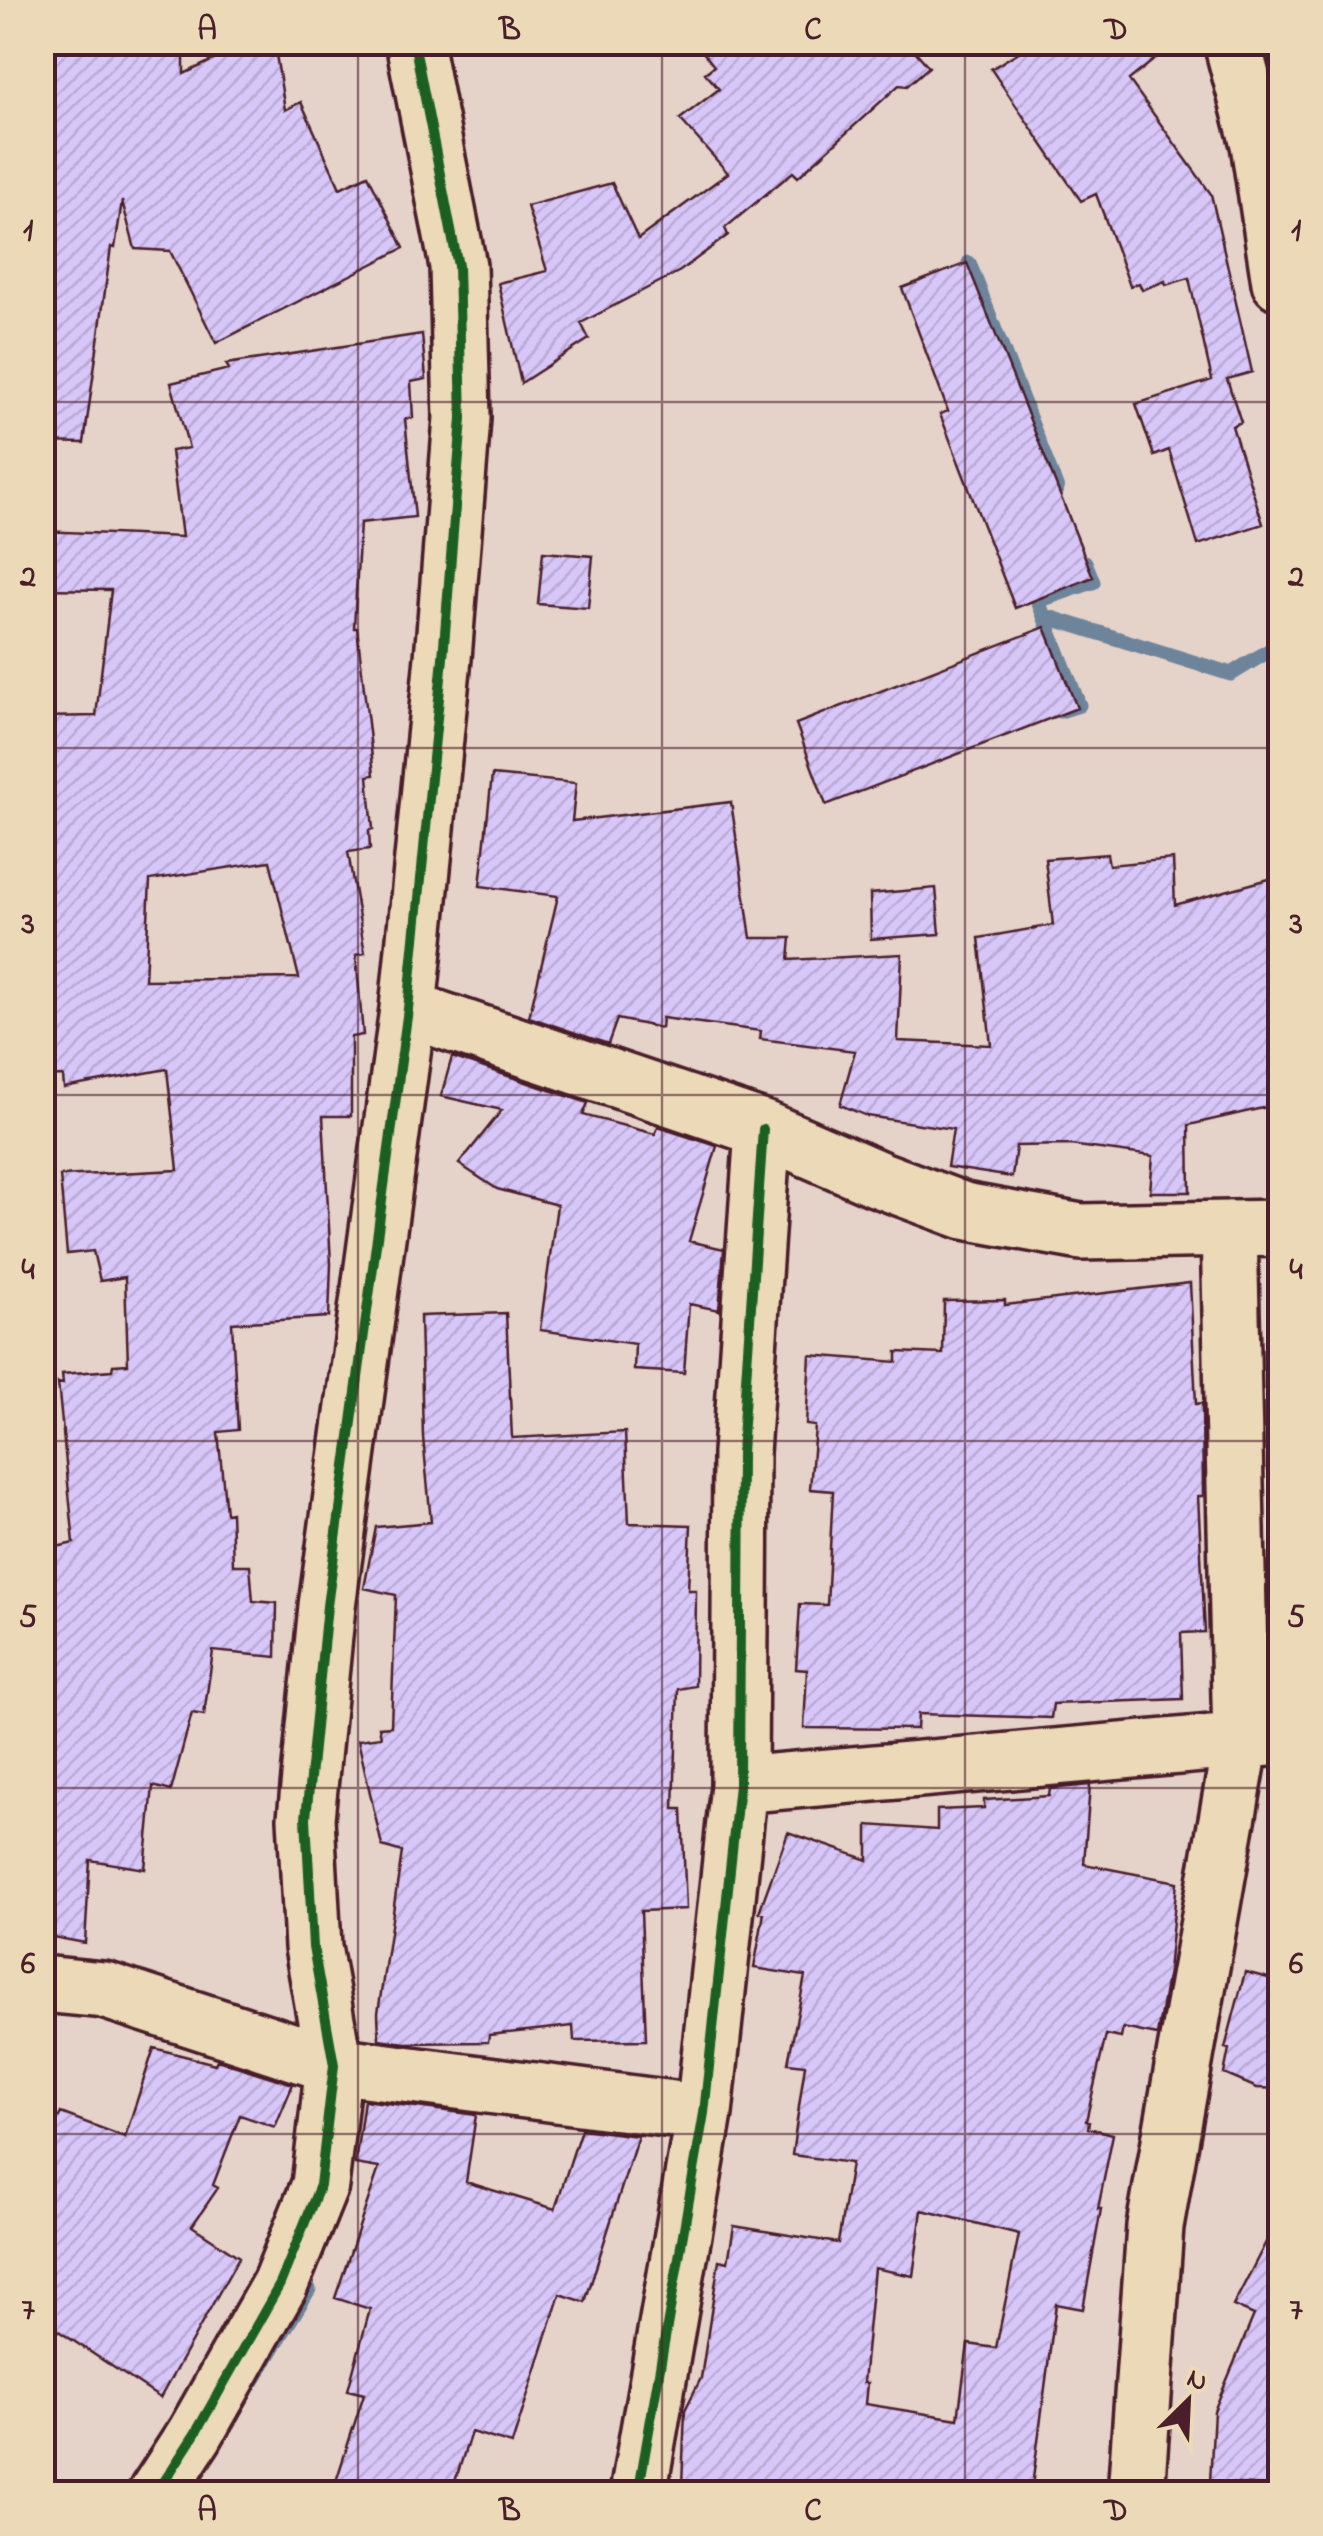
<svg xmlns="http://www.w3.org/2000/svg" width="1323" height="2536" font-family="'Indie Flower',sans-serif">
	<defs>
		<pattern id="building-hatch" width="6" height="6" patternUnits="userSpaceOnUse" patternTransform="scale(2.5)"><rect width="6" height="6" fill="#d7c6f8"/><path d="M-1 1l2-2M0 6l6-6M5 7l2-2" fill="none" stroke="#baaad5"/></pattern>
	</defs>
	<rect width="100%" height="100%" fill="#e5d3ca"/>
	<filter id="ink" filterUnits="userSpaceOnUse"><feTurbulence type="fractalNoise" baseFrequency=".01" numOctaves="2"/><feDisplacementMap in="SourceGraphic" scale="20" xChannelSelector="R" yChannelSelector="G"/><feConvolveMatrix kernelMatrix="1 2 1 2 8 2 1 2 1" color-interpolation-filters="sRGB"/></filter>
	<g filter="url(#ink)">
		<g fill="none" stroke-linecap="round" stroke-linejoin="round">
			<path stroke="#6d849b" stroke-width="15" d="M969,263L1057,489
				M1045,616L1231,674L1280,644
				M1060,711L1079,705L1038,601L1093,582L1085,562
				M253,2381L309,2289"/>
		</g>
		<path fill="url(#building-hatch)" stroke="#4a1f2b" stroke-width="2.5" fill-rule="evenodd" d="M42,42H184V74L251,42H274L285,110L301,102L340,188L368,175L404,248L216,343L170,251L135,249L122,201L115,248L111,247L84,443L42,442Z
			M695,42H907L929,67L907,86L899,85L798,177L793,172L725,228L728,235L680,271L581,323L589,339L521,383L498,283L547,271L527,206L612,183L638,239L728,173L680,119L719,89L705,73L714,66Z
			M1035,42H1176L1129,80L1211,194L1252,372L1227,379L1241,422L1232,426L1263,524L1198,545L1169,450L1154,456L1136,404L1212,380L1189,278L1166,285L1165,281L1142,290L1139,283L1130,286L1096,194L1081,201L991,69Z
			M967,263L1093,577L1015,608L940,414L948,411L902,288Z
			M422,334L426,379L411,382L413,418L405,419L415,517L360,523L354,628H357L374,775L368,776L373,829L369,830L370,849L348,852L365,953L356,955L363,1035L351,1037V1116H323L331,1264L329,1317L232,1323L238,1430L218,1432L226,1513L231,1512L233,1565H250L253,1601L277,1603L276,1657L213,1651L204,1715L192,1713L171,1791L153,1786L145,1869L90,1860L85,1943L42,1935L43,1550L74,1543L58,1383L63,1384L62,1374L112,1370L113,1365L128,1364L125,1277L100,1281L93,1251L67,1254L60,1176L178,1170L167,1069L64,1088L63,1076L42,1077V958L52,901L49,836H42V717L96,716L111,590L42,589V531L182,537L171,451L189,448L171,383L229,369L226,364ZM270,861L299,978L145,980L150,880Z
			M543,552L593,556L588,608L538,604Z
			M1045,627L1077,708L826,805L796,724Z
			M492,775L576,783L572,821L731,802L751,938H791L789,960L902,954L898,1041L991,1045L979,938L1053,925L1045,859L1107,854L1109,865L1173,859L1175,905L1280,876V1104L1189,1125L1190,1192H1150L1153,1156L1070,1145L1016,1146L1012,1177L947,1167L953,1129L867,1116L840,1105L855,1051L760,1039L761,1031L662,1018L661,1028L617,1019L608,1044L529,1017L558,896L480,886Z
			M936,888L940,934L871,939L870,894Z
			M452,1057L588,1103L583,1115L655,1134L658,1127L717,1146L689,1241L724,1249L719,1310L689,1304L684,1373L634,1370L635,1344L540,1330L557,1205L497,1189L459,1164L502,1110L441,1096Z
			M1190,1283L1196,1404L1202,1403L1203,1496H1198L1205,1632L1181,1633L1183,1699L1053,1704L1051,1718L918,1714L917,1729L804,1728L807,1670L796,1669L800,1604L827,1605L833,1491L810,1489L815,1426L806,1425L810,1355L897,1362V1352L943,1354L944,1301L1005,1300V1305Z
			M506,1313L512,1438L625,1432L629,1523L691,1525L688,1590H696L695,1686L678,1689L674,1809H682L686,1909L641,1911L646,2040L574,2041L573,2026L489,2035L488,2042L405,2043L379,2039L378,2013L402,1852L382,1846L358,1740L381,1737L379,1727L391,1726L396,1595L364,1588L376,1527L431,1522L423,1437L420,1316Z
			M1090,1785L1084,1864L1177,1882L1168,1971L1157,2035L1123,2028L1121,2038L1106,2035L1086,2121L1089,2122L1088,2128L1113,2134L1098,2209H1101L1083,2309L1056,2304L1031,2494H713V2486L682,2485L685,2410L701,2378L719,2260L728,2262L734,2226L838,2243L851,2163L792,2155L805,2065L788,2063L805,1976L754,1968L764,1913L759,1912L788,1832L868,1860V1825L937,1830V1810L984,1808V1800L1049,1796L1050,1789ZM922,2210L1019,2234L996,2348L968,2344L958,2419L865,2404L867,2383H863L874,2268L913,2276Z
			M1245,1972L1280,1981V2089L1257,2088L1224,2074L1229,2049L1225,2048Z
			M154,2048L215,2064L217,2060L293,2084L275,2127L240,2115L213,2185L218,2188L192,2226L239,2257L160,2398L42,2320V2149L61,2113L125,2137Z
			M364,2100L476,2115L466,2182L555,2209L581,2129L638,2136L585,2302L560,2294L512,2444L471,2432L451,2494H332L364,2394L348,2390L370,2309L335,2298L379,2168L355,2164Z
			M1280,2215V2487L1210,2482L1214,2411L1254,2315L1233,2306Z"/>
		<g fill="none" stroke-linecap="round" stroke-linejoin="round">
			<g stroke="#4a1f2b" stroke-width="62">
				<path id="minor" d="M1232,42L1259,144L1280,282
					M408,1009L763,1129L878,1179L964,1211L1081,1232L1280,1228
					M739,1785L1280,1737
					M42,1984L104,1990L334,2065L704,2113
					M156,2494L195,2434L280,2284L320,2185L334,2065L313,1947L306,1818L327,1606L408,1009L443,658L462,418L458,266L414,42
					M638,2494L704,2113L739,1785L741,1453L763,1129
					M1136,2494L1155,2226L1241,1741L1229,1229"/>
			</g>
			<use href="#minor" stroke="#ebd9b7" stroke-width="55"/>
			<g stroke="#ebd9b7" stroke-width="16">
				<path id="cycleway" d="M156,2494L195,2434L280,2284L320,2185L334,2065L313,1947L306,1818L327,1606L408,1009L443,658L462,418L458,266L414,42
					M638,2494L704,2113L739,1785L741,1453L763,1129"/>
			</g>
			<use href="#cycleway" stroke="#1b5e20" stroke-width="10"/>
		</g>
	</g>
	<path fill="none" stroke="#4a1f2b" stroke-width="2.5" stroke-opacity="0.55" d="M358,42V2494M662,42V2494M965,42V2494M42,402H1280M42,748H1280M42,1095H1280M42,1441H1280M42,1788H1280M42,2134H1280"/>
	<rect width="1323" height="2536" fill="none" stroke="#ebd9b7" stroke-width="110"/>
	<g transform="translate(1188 2401) rotate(24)" stroke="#ebd9b7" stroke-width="8" paint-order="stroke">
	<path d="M0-8L18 38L0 25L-18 38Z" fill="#4a1f2b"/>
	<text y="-15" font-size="28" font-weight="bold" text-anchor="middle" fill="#4a1f2b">N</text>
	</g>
	<rect x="55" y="55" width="1213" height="2426" fill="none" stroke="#4a1f2b" stroke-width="4"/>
	<g font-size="32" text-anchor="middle" font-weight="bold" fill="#4a1f2b">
		<text x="207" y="39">A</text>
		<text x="510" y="39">B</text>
		<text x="813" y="39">C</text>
		<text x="1116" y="39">D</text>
		<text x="28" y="240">1</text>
		<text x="1296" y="240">1</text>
		<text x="28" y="586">2</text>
		<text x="1296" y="586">2</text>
		<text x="28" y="933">3</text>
		<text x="1296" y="933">3</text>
		<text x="28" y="1279">4</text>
		<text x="1296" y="1279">4</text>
		<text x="28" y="1626">5</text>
		<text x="1296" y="1626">5</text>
		<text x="28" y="1973">6</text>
		<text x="1296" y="1973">6</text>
		<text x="28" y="2319">7</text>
		<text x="1296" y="2319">7</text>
		<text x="207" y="2520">A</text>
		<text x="510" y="2520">B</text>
		<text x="813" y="2520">C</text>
		<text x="1116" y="2520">D</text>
	</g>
</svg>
